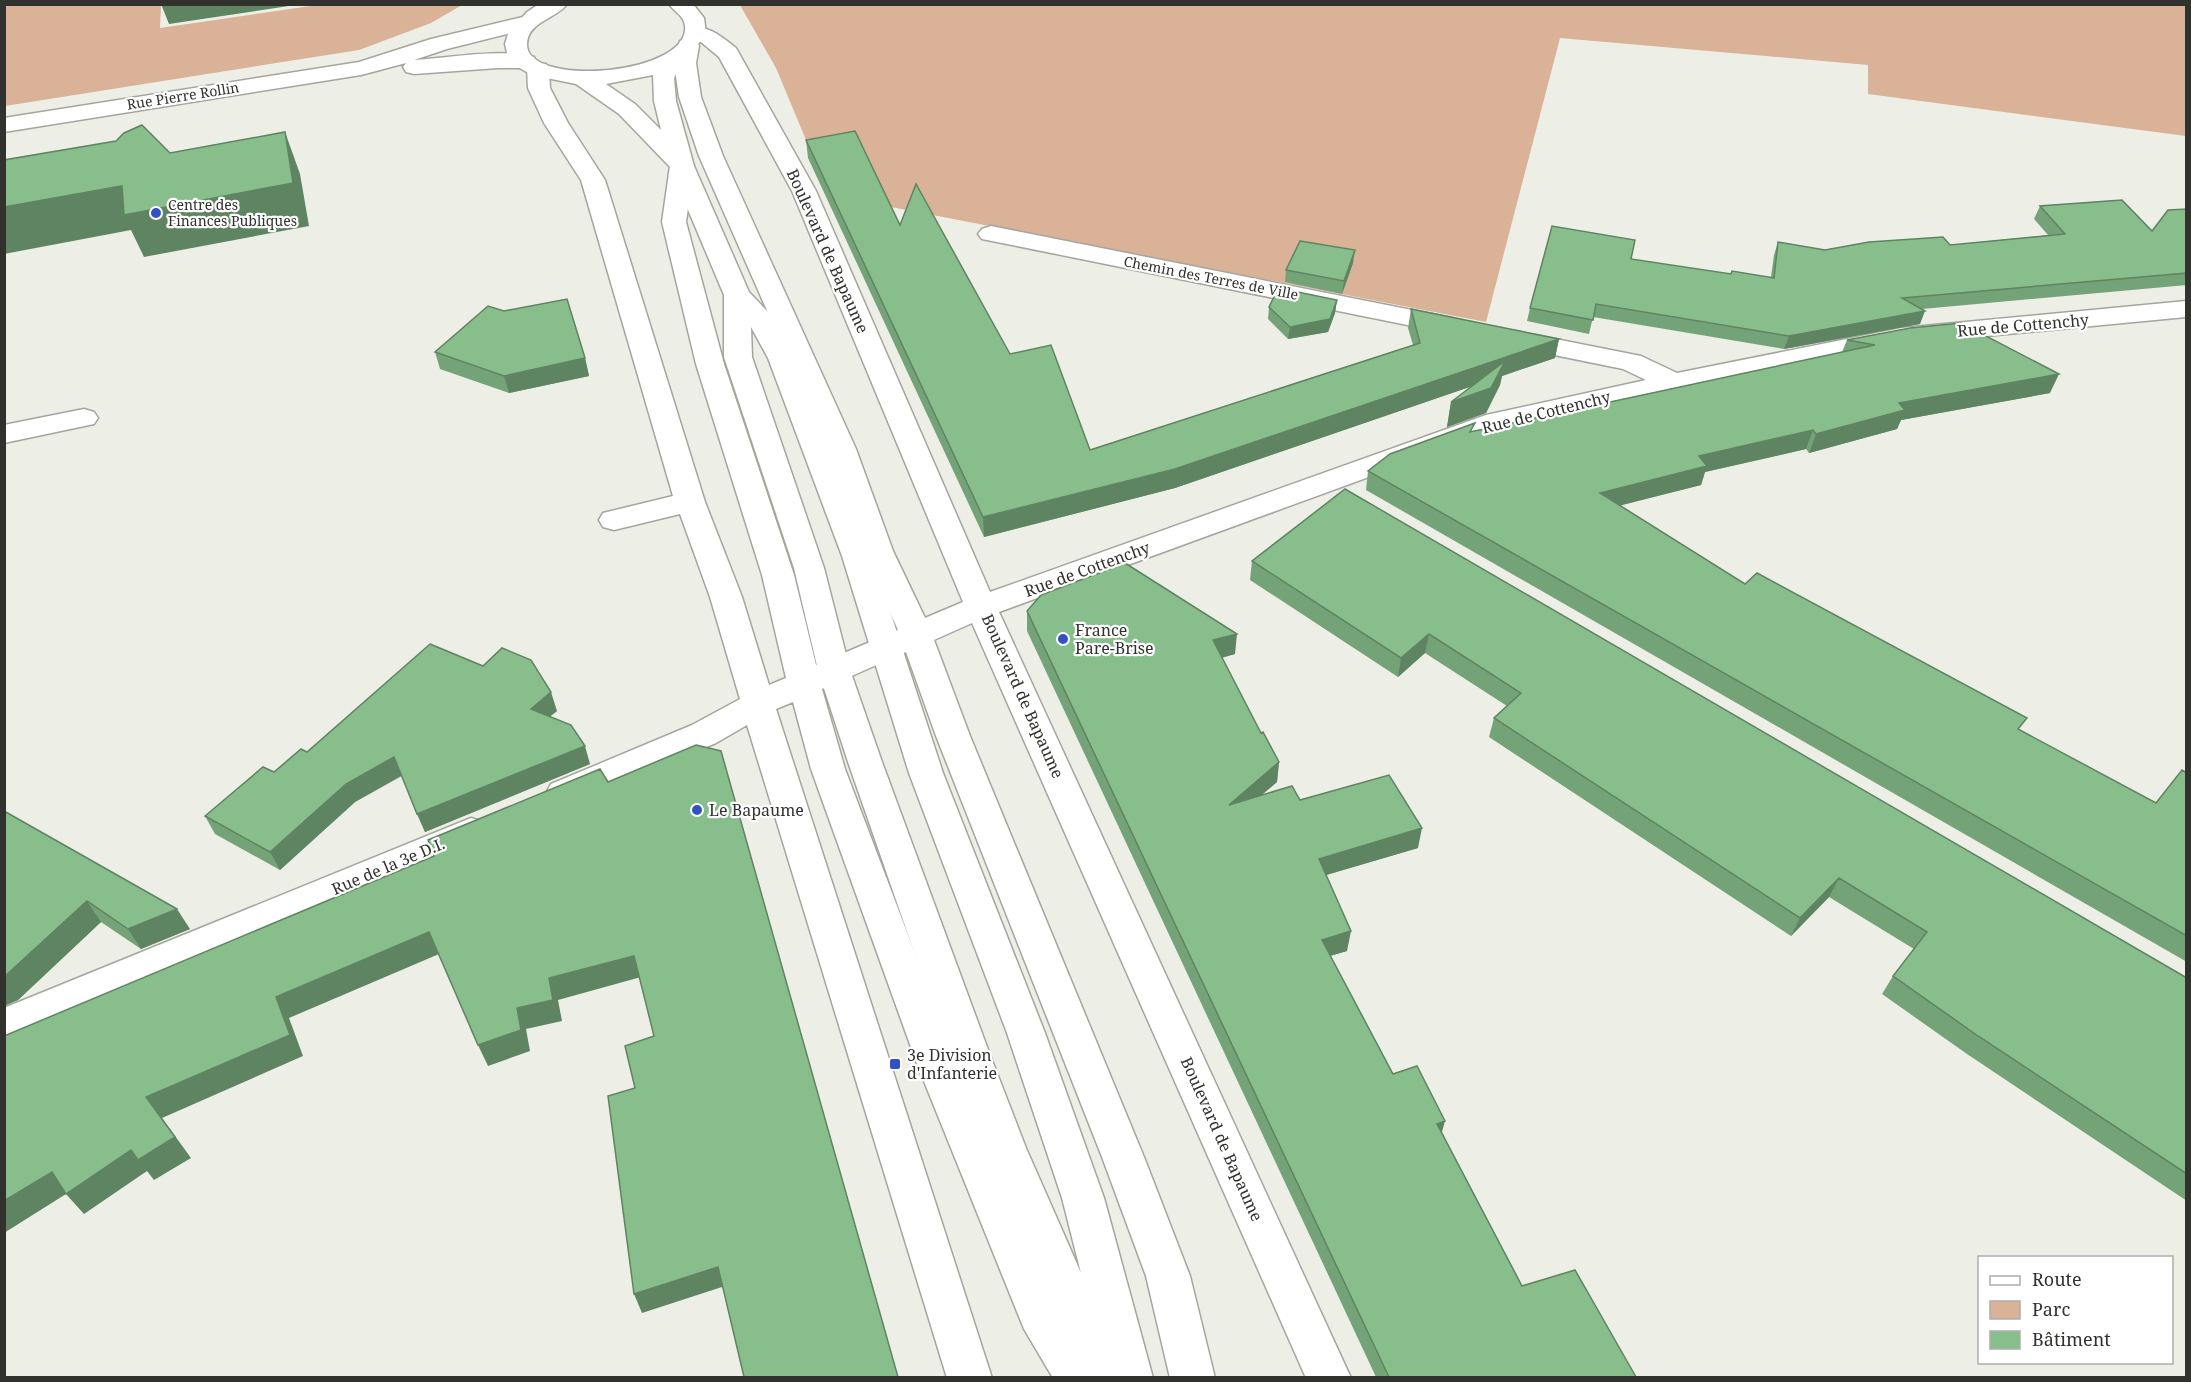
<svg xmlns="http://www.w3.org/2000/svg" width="2191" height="1382" font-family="'Noto Serif',serif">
	<rect width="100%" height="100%" fill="#edeee6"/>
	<path fill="#d9b297" d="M5,4L161,5L160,28L317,5H462L431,23L359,50L5,106Z
		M740,5H2186V136L1868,94V65L1560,38L1486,322L829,195L776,68Z"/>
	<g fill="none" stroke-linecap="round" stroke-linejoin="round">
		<g stroke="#a4a69e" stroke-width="3">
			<path id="minor" d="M527,16L535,17L538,22L535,27L447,49L414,60C452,58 497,48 534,57L537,63L546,64L549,69L550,88L568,123L605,180L705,502L742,597L769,685L786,678L762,575L696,364L662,222L670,166L674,161L682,159L690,161L694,166L686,222L724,364L794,575L816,665L898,630L863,551L828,449L699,156L679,97L674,63L680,41L688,39L696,41L699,46L696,63L701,97L723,156L856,449L893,551L925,618L963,602L792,191L719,57L701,42L688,38L685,33L688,28C708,24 722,37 736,48L816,191L990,592L1486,415L1646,380L1623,369L1505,345L1502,339L1505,333L1515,331L1641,356L1677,373L1902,328L2186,301V317L1902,344L1715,381L1503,428L999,612L1351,1378H1306L972,623L934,640L970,736L1144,1157L1190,1276L1215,1378H1170L1146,1276L1102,1157L936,736L906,652L822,689L845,769L957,1064L1055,1300L1095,1362L1101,1378H1053L1024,1329L917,1064L811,769L793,702L776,709L992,1378H947L747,725L716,743L575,802L563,806L551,802L546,793L551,784L692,725L740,699L710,597L680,514L614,530L603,527L599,520L603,513L673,496L581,180L544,123L528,88L527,68H498L414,74L406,72L403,67L406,63L361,75L4,132V118L359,62L431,39Z
				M991,226L1452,318L1461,320L1465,326L1461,332L1452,334L982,239L978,234L982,229Z
				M84,409L94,412L98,418L94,424L4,443V425Z
				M471,818L484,822L489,832L484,842L4,1042V1008Z"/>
		</g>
		<g stroke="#a4a69e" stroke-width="3">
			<path id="major" d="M567,4C557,19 527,21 527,45C528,88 690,75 685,26C684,15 674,12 669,4H693L704,18L706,33L689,57L681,62L674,78L676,101L694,166L749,292L768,312L796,358L872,556L943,773L1045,1033L1104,1198L1153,1378H1082L986,1148L950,1055L848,762L818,670L794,568L724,357V295L670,167L619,114L576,84L532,75L518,67L507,53L505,44L508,34L527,12L539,4ZM653,75L654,101L661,130L635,104L606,84ZM751,327L768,358L842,556L909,773L1007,1033L1062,1198L1081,1273L1026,1148L990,1055L882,762L850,670L824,568L752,357Z"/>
		</g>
		<use href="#minor" fill="#fff" fill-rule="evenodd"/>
		<use href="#major" fill="#fff" fill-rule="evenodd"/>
	</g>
	<path fill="#75a378" d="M806,140L900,225L1090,450L1413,345L1408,328L1411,309L1559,339L1555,358L1502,376L1500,385L1486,413L1447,427L1451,402L1472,386L1175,488L984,537L808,158Z
		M2040,206L2152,231L2187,209V285L1922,309L1920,324L1784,349L1593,317L1589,334L1527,321L1530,308L1631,259L1731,274L1771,277L1774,255L1778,242L1825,250L1950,245L2048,235L2034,219Z
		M1353,263L1342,294L1285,282L1286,270Z
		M1337,300L1335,313L1328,332L1288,339L1268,319L1269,307Z
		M1910,328L2050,393L1901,420L1897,429L1809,453L1806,449L1705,472L1701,485L1620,505L1745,584L2156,803L2187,773V962L1366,490L1368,471L1473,431L1842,352L1847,340Z
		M435,352L585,358L589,376L509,393L440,369Z
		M1345,489L2187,978V1201L1967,1054L1882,994L1893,976L1914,949L1829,897L1791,936L1489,737L1494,718L1507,706L1425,653L1398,677L1250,580L1252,561Z
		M1027,611L1235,654L1222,658L1261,733L1279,762L1277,782L1261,795L1300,800L1418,848L1326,875L1347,951L1330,956L1393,1074L1442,1132L1522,1286L1636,1377H1376L1027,631Z
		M557,711L550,716L590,764L425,832L402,776L355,802L280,870L215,834L205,816L307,752Z
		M4,811L190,929L141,949L101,922L18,1000L4,1006Z"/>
	<path fill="#5f8462" d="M161,4H302L169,24Z
		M285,132L300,174L309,226L144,257L131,230L4,254V207L122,186Z
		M1355,250L1353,263L1342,294L1344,281Z
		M1337,300L1335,313L1328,332L1288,339L1290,327Z
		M1925,311L1920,324L1784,349L1789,336Z
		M1559,339L1555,358L1502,376L1500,385L1486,413L1447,427L1451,402L1496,378L1175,488L984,537L983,517Z
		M585,358L589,376L509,393L504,376Z
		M2059,374L2050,393L1901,420L1897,429L1809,453L1816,434L1899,403Z
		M1813,430L1806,449L1705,472L1701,485L1595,512L1600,493L1699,456Z
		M1237,634L1235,654L1211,660L1213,640Z
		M1429,634L1425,653L1398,677L1401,658Z
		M551,692L557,711L537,727L531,709Z
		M585,746L590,764L425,832L417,814Z
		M394,757L402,775L355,802L280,870L270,852L346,784Z
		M1279,762L1277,782L1227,825L1229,805Z
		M1422,828L1418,848L1316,878L1319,859Z
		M1839,878L1829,897L1791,936L1800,918Z
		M87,901L101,922L18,1000L4,1006V977Z
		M177,909L190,929L141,949L128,929Z
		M1351,931L1347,951L1319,959L1322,940Z
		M429,932L439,954L289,1018L303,1056L162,1118L191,1158L154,1180L147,1171L84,1214L66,1194L4,1233V1201L276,997Z
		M634,956L641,977L558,1000L562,1021L526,1029L530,1051L488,1066L478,1045L549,978Z
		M1445,1121L1440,1139L1437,1124Z
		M718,1267L725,1286L642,1313L634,1294Z"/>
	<path fill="#88bd8c" stroke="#5f8462" stroke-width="1.5" d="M142,125L170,153L285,132L293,183L124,215L122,186L4,207V160L116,141L124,133Z
		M855,131L900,225L916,184L1010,354L1051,345L1090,450L1420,343L1411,309L1559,339L1175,469L983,517L806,140Z
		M2122,200L2152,231L2168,210L2187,209V273L1902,298L1925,311L1789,336L1596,304L1593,320L1530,308L1552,226L1635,240L1631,259L1731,274L1732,271L1774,278L1778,242L1825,250L1869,242L1943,237L1950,245L2065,234L2040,206Z
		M1300,241L1355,250L1344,281L1286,270Z
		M1278,288L1337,300L1330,319L1290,327L1269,307Z
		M567,299L585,358L504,376L435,352L488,306L504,311Z
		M1961,323L2059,374L1899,403L1905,410L1816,434L1813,430L1699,456L1707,466L1600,493L1745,584L1757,573L2027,718L2018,729L2156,803L2182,770L2187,773V936L1368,471L1390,454L1475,423L1470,432L1875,345L1847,340L1910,328Z
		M1505,361L1491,388L1451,402Z
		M1345,489L2187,978V1174L1978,1036L1893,976L1927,932L1839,878L1800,918L1494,718L1521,693L1429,634L1401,658L1252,561Z
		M1125,563L1237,634L1213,640L1261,733L1263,732L1279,762L1229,805L1292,786L1300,800L1389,775L1422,828L1319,859L1351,931L1322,940L1393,1074L1417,1066L1445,1121L1437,1124L1522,1286L1575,1270L1636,1377H1389L1027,611L1041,595Z
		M430,644L483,666L502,648L531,660L551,692L531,709L571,725L585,746L417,814L394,757L346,784L270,852L205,816L263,767L274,772L301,749L307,752Z
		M696,745L721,751L898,1377H744L718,1267L634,1294L608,1096L635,1088L625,1046L654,1036L634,956L549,978L553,1000L517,1008L521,1030L478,1045L429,932L276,997L290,1035L146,1097L175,1137L138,1160L131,1150L66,1194L52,1172L4,1201V1036L434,856L428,840L600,769L608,782Z
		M4,811L177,909L128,929L87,901L4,977Z"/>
	<g fill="#3251c2" stroke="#fff" stroke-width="2">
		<circle cx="156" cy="213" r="6"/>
		<circle cx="1063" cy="639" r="6"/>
		<circle cx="697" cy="810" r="6"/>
		<rect x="889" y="1058" width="12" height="12" rx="3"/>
	</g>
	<g text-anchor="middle" stroke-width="4.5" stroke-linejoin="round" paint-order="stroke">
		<g font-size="14" fill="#31312e" stroke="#fff">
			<text transform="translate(183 96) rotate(-9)" y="5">Rue Pierre Rollin</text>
			<text transform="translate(1211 278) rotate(11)" y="5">Chemin des Terres de Ville</text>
		</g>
		<g font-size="14" fill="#31312e" stroke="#fff" text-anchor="start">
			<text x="168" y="210">Centre des<tspan x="168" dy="16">Finances Publiques</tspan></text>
		</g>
		<g font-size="16" fill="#31312e" stroke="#fff">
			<text transform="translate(828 251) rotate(66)" y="6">Boulevard de Bapaume</text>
			<text transform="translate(2023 325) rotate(-5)" y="6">Rue de Cottenchy</text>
			<text transform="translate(1546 412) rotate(-14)" y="6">Rue de Cottenchy</text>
			<text transform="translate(1087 569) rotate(-20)" y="6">Rue de Cottenchy</text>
			<text transform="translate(1023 696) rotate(66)" y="6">Boulevard de Bapaume</text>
			<text transform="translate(388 866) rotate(-23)" y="6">Rue de la 3e D.I.</text>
			<text transform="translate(1222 1139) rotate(66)" y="6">Boulevard de Bapaume</text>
		</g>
		<g font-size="16" fill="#31312e" stroke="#fff" text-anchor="start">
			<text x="1075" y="636">France<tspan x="1075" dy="18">Pare-Brise</tspan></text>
			<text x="709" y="816">Le Bapaume</text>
			<text x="907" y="1061">3e Division<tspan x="907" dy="18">d'Infanterie</tspan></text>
		</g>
	</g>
	<rect width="2191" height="1382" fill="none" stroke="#31312e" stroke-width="12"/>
	<rect x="1978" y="1256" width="195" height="108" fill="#ffffff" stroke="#adadab" stroke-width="1.5"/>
	<rect x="1990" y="1276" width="30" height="9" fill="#ffffff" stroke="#adadab" stroke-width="1.5"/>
	<text x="2032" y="1286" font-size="18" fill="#31312e">Route</text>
	<rect x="1990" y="1301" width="30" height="18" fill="#d9b297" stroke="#adadab" stroke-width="1.5"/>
	<text x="2032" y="1316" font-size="18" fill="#31312e">Parc</text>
	<rect x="1990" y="1331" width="30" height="18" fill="#88bd8c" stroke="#adadab" stroke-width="1.5"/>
	<text x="2032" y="1346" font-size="18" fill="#31312e">Bâtiment</text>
</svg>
